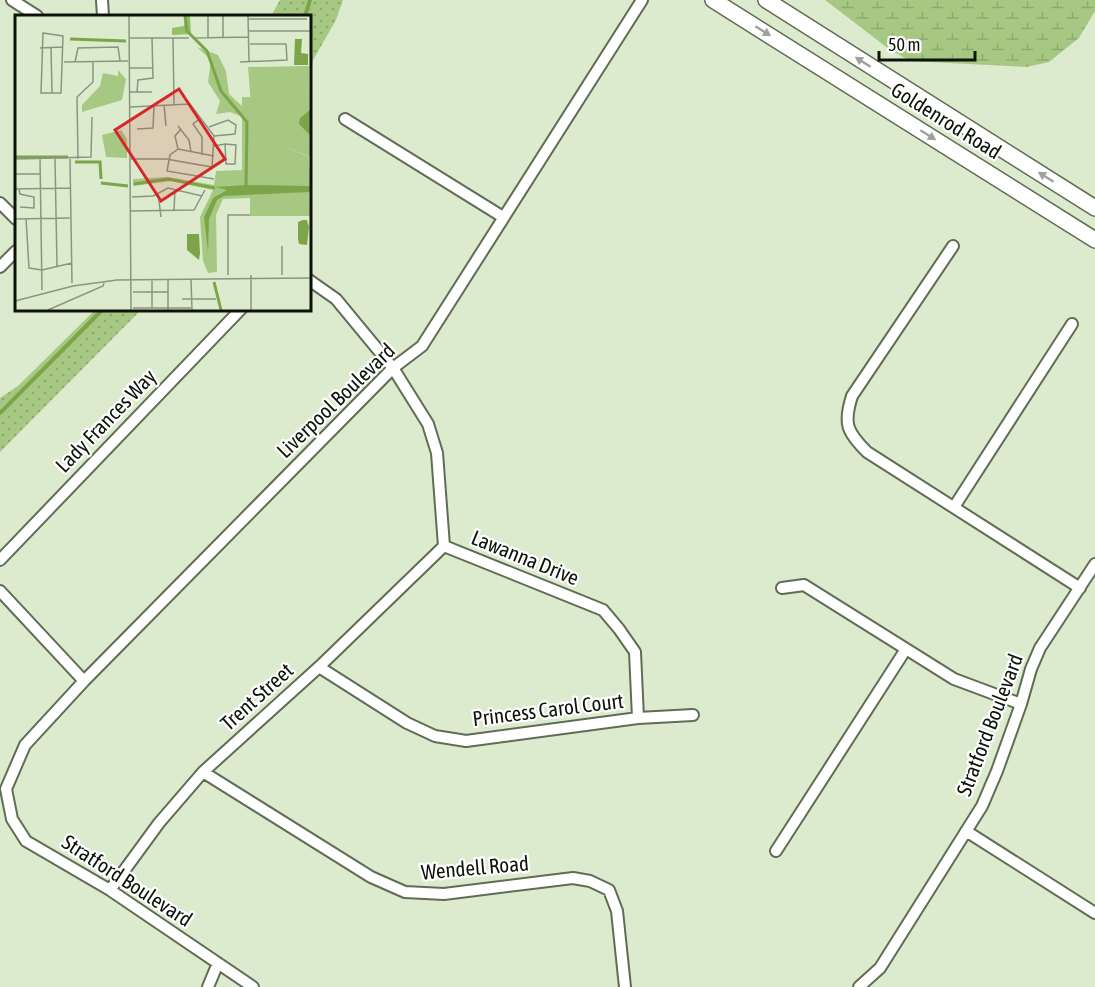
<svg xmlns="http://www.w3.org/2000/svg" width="1095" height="987" font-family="'Asap Condensed',sans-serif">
	<defs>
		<pattern id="wetland-marsh" width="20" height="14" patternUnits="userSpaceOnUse" patternTransform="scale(1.5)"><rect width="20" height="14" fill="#a6c882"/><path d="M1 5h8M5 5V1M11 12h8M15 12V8" fill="none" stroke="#8eab6f"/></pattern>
		<pattern id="park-dots" width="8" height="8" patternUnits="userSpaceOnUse" patternTransform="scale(1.5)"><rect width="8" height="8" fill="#a6c882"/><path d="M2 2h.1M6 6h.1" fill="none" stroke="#8eab6f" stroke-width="1.8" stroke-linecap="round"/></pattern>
	</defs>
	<rect width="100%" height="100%" fill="#dcebce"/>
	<path fill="url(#wetland-marsh)" d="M825,0H1095V11L1079,38L1049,62L1027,67L910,61L889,49Z"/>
	<path fill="url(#park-dots)" d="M280,0H343L336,20L309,67V16H271Z
		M96,309H142L0,452V398L18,386Z"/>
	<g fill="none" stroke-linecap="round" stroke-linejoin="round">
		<path stroke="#7ca54a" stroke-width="4" d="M305,16L310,0
			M0,413L103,309"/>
		<g stroke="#606c53" stroke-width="14">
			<path id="minor" d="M12,0L37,16
				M102,0L103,16
				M345,119L503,217
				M0,203L16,219
				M953,246L852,396C843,424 847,432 867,452L1080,588
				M0,267L16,251
				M309,280L336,299L393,368L428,424L437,453L444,546L603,610L619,629L635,652L638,718
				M954,507L1072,324
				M0,560L241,309
				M782,588L804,585L954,679L1021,704
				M0,591L84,681
				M319,667L407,723L435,736L466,741L638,718L693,715
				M203,772L371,877L405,892L444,894L573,878L590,881L609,890L617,911L625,987
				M966,831L1095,913
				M776,851L906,649
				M110,890L159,823L203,772L319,667L444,546
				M208,987L218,963
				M253,987L110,890L26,841L12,819L6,789L25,745L84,681L393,368L422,346L642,0
				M859,987L880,968L982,806L997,771L1021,704L1031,669L1040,648L1095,564"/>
		</g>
		<g stroke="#606c53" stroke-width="18">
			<path id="secondary" d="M713,0L1095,240
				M766,0L1095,208"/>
		</g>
		<use href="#minor" stroke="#fff" stroke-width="10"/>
		<use href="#secondary" stroke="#fff" stroke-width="15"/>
	</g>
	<defs><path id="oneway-solid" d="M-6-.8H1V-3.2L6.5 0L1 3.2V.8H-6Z" transform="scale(1.5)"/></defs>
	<g fill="#9fa19d">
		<use href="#oneway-solid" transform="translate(763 31) rotate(32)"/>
		<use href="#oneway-solid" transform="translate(863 62) rotate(-148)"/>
		<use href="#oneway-solid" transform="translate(928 135) rotate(32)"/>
		<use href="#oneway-solid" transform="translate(1046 177) rotate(-148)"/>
	</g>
	<g text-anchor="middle" stroke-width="4.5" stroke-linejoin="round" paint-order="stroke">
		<g font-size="21" fill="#0e1309" stroke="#fff">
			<text transform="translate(946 121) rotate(32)" y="7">Goldenrod Road</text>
			<text transform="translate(336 401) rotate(-44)" y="7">Liverpool Boulevard</text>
			<text transform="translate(106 421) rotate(-46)" y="7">Lady Frances Way</text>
			<text transform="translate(525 558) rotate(22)" y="7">Lawanna Drive</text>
			<text transform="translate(257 697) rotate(-42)" y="7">Trent Street</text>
			<text transform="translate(548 710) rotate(-7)" y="7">Princess Carol Court</text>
			<text transform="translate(990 725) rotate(-69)" y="7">Stratford Boulevard</text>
			<text transform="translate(475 868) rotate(-5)" y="7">Wendell Road</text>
			<text transform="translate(127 881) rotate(33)" y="7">Stratford Boulevard</text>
		</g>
	</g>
	<g transform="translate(15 15)">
		<rect width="296" height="296" fill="#dcebce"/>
		<path d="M171,1H175L176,19L157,20V13L169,11Z" fill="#95bf63"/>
		<path d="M182,32L203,40L211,56L214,79L295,154V171L228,102L215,97L201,99L205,86L193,67L196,45ZM103,55L111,64L107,85L67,97V90L85,71L88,58L103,61ZM106,115L112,124V143L91,142L87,120Z" fill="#a6c882"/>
		<path d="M294,51L295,142L268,131H239L233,52Z" fill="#a6c882"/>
		<path d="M227,82H238L239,131H268L294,142L295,201H235V183L208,184L201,200L202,257L193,258L188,246L185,202L198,175L157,166L118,171V164L153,162L199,170L201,156L227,155Z" fill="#a6c882"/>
		<path d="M280,24H287L286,38L293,39V50H279ZM295,95V119H294L284,109L285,103ZM232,170L295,171V177L209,181L202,185L194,204L193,237L189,202L198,183L212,175L200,172ZM288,205H292L294,212L292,230L284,229L283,224V207ZM184,219L185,238L184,245L172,235V219Z" fill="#7ca54a"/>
		<path fill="none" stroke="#7ca54a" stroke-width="3" d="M170,1L172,16L192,36L206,76L232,107L231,172M55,24L111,26M0,142H53M60,147H85L86,164M86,168L113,171M119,169L153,164L200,173M199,267L206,295"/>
		<path fill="none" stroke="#8a957f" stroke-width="1.5" d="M114,1L116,295M193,1V23M208,1V22M233,1L234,46M233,4H292M233,16H296M28,18L48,21L46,78H26ZM114,23H174M158,23L159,89M179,23L233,22M36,32L37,78M25,33L47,32M49,47L113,46M60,47L63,33L103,32L105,46M225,47L272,45L271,29H235M115,53H138M115,77H137M122,77L123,65L138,63L137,23M149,90L151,111M115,92L175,89L199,121L197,152L151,144H116M186,103L178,109L187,122V140M163,111L174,125L176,137M194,112L213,105L221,110L220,119L199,121M122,114L138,113L139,91M166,114L160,121L163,134L155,140L152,156L199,164M199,131L210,129L221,130L220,149H211L210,129M163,134L199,141M0,144L76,142L77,102M25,144L27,275M40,144L42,251M55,144L57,268M63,144L62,82L78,67V46M0,159H25M0,174L55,173M4,174L5,179L19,182V193L5,192M143,178L146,202M117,182L138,181L153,173L187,181M159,195L160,174M116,196L179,195L190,175M11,203L14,253L27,255L57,248M0,204L55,203M267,231V260M213,260V200H235M236,260V295M137,264V293M153,264V295M176,265L177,295M118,277H153M167,284H201M0,286L58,271L102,265L296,263M118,293H176M33,295L88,271L89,268"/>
		<path fill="#d62828" fill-opacity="0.15" stroke="#d62828" stroke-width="3" d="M164,74L210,144L146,186L100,115Z"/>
		<rect width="296" height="296" fill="none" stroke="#0e1309" stroke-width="3"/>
	</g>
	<path d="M879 51v9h96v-9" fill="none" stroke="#0e1309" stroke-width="3"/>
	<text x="888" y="51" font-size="18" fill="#0e1309" stroke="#ffffff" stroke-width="4.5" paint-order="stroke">50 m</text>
</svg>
